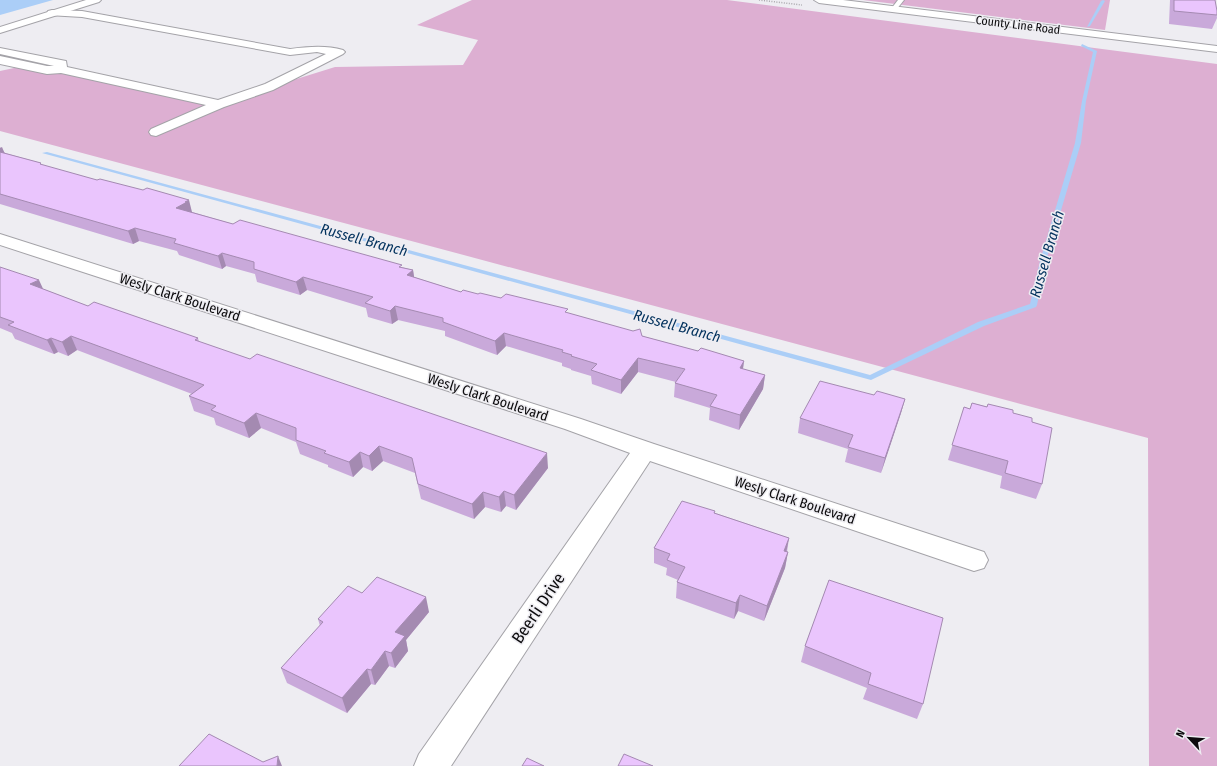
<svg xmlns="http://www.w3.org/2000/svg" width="1217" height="766" font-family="'Fira Sans Condensed',sans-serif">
	<rect width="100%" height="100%" fill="#eeedf2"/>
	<path fill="#ddafd2" d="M472,0H727L1217,64V766H1149L1148,438L0,131V71L33,64L220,103L335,67L463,65L478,40L417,25Z
		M863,0H1110L1105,30Z"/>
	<path fill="#abcef7" d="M0,0H53L0,15Z"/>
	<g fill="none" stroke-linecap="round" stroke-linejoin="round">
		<path fill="#abcef7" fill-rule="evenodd" d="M1103,0L1105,1L1090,26L1087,27L1101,1Z
			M1082,44L1097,51L1086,101L1081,143L1046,261L1037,305L1036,307L984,326L871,380L42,153L47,152L870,375L978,322L1030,304L1040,261L1075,143L1082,101L1093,52L1081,46Z"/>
		<g stroke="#a4a3a8" stroke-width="2">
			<path id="service" d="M898,0H904L896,10H892L891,9Z"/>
		</g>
		<g stroke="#a4a3a8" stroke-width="2">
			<path id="minor" d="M52,10L82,11L290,49C308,47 325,45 343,50L345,52L343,54L273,90L224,107L156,136L151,135L149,132L151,129L206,105L61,73L47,74L0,64V56L47,66H54L0,54V48L66,61L67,67L218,100L265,84L326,54L317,52L290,55L82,17L48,15L47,13L48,11Z
				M0,234L581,419L654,444L984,552L988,560L984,568L974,571L650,461L451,766H414L419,754L630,453L565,429L0,245Z"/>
		</g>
		<g stroke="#a4a3a8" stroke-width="2">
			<path id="tertiary" d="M86,0H101L99,2L0,33V27Z"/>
		</g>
		<g stroke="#a4a3a8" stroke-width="2">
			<path id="secondary" d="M814,0H843L1217,46V52L819,3Z"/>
		</g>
		<path stroke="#a9a8ac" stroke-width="1.5" stroke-dasharray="1 1.5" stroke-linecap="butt" d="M759,0L802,5"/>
		<use href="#service" fill="#fff" fill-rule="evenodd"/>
		<use href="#minor" fill="#fff" fill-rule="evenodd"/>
		<use href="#tertiary" fill="#fff" fill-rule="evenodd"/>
		<use href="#secondary" fill="#fff" fill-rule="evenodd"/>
	</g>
	<path fill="#c9a9da" d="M1170,0H1215L1217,18L1212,29L1169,24Z
		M0,147L5,153L41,163V165L192,212L233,224L413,270L414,277L461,292L501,298L568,313L642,336L698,351L744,361L743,369L765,375L763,389L739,430L709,420L710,408L674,397L675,383L676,382L638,372L621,394L592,384L591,376L571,370V369L562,366V363L506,346L497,355L445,336V331L398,320L392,324L368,317L366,308L307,290L300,295L257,282L255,274L226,266L222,269L179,255L177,251L139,241L133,244L0,204Z
		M0,267L43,289L88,306L198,338L199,342L548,468L516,510L506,506L501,512L485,507L474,519L421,499L415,473L383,461L372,471L363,467L353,477L328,467V465L300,454L296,442L261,428L249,438L216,425L214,418L194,411L189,396L192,394L77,350L68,356L58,352L54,354L15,339L12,333L0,328Z
		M874,395L905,399L901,413L881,473L845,462L848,449L798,433L800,418Z
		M972,403L1013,413L1032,422L1042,484L1036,499L1000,488L1002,476L948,460L964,407L970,409Z
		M715,511V513L789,538L787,552H788L785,568L764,621L738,611L734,619L676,598L677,582L678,580L666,575L667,568L654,563V548Z
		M829,580L923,704L917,719L863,699L867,688L801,662L805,646Z
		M362,593L429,612L406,640L408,651L395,668L389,666L375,685L371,684L347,713L287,683L281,668L320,626L318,619Z"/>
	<path fill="#a48ab1" d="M2,147L7,159L0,162V148Z
		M189,200L192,212L191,213L176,208Z
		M135,228L139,241L133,244L128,231Z
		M222,253L226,266L222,269L218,256Z
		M413,270L415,283L407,275Z
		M303,277L307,290L300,295L296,282Z
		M39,280L45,293L30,284Z
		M395,306L398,320L392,324L390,311Z
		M504,333L506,346L497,355L495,341Z
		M71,336L77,350L68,356L62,342Z
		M51,338L58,352L54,354L47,340Z
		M638,358V372L621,394V380Z
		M744,361L742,375L740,368Z
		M765,375L763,389L739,430L740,415Z
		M905,399L901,413L881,473L885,458Z
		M256,413L261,428L249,438L244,423Z
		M379,446L383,461L372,471L369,456Z
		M360,452L363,467L353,477L349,462Z
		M547,453L548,468L516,510L514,495Z
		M504,491L506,506L501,512L499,497Z
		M483,492L485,507L474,519L472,504Z
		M789,538L786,553L784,551Z
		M788,552L785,568L764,621L767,606Z
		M740,595L738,611L734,619L736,603Z
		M426,597L429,612L406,640L408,651L395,668L391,653L395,632Z
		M385,651L389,666L375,685L371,670Z
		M367,669L371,684L347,713L342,698Z
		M278,756L282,766H277Z"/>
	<path fill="#eac5fd" stroke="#a48ab1" d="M1174,0H1215L1217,11V15L1174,11Z
		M0,152L41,163L40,164L97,180L100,179L143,190L147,188L189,200L185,202H187L176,208L233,224L240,220L402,265L399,267L413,270L407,275L461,292L463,290L478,294L480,293L501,298L506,294L568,309L565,312L633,331L640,329L642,336L698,351L701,348L744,361L740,368L765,375L740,415L710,406L717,395L675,383L685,369L638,358L621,380L591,370L597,364L571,356L572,355L562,352L563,350L504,333L495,341L443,322V318L395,306L390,311L365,303L373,297L303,277L296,282L254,269V262L222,253L218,256L174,243L176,239L135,228L128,231L0,194Z
		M0,267L39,280L30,284L88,306L94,302L198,338L195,340L250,359L257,354L547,453L514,495L504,491L499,497L483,492L472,504L418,484L412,458L379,446L369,456L360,452L349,462L324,453L326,451L296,440V428L256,413L244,423L211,410L216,406L189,396L204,385L71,336L62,342L51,338L47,340L8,325L14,322L0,317Z
		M820,381L874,395L877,391L905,399L885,458L848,447L853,435L800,418Z
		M972,403L987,407L988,404L1013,410V413L1032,418V422L1052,428L1042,484L1005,473L1008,461L952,445L964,407L970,409Z
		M682,501L715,511L714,513L789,538L784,551L788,552L767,606L740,595L736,603L677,582L685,567L667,560L670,554L654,548Z
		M377,577L426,597L395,632L405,636L391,653L385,651L371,670L367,669L342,698L281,668L323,622L318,619L348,586L362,593Z
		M829,580L943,618L923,704L868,684L871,673L805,646Z
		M209,734L263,762L278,756L277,766H179Z
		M624,754L653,766H618Z
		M527,758L544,766H522Z"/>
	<g text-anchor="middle" stroke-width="3" stroke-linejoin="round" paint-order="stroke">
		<g font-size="12" fill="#0d0c0e" stroke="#eeedf2">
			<text transform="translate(1018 25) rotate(7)" y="4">County Line Road</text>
		</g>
		<g font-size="14" fill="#0d0c0e" stroke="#eeedf2">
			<text transform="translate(180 297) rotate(18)" y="5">Wesly Clark Boulevard</text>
			<text transform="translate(488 397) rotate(18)" y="5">Wesly Clark Boulevard</text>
			<text transform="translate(795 500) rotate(18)" y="5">Wesly Clark Boulevard</text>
		</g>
		<g font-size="15" font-style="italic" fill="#02315d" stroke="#eeedf2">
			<text transform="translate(364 240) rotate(15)" y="5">Russell Branch</text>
			<text transform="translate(1047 254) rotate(-74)" y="5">Russell Branch</text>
			<text transform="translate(677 326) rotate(15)" y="5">Russell Branch</text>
		</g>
		<g font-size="17" fill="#0d0c0e" stroke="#eeedf2">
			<text transform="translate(538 608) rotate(-56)" y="6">Beerli Drive</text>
		</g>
	</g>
	<g transform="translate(1189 738) rotate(296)" stroke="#eeedf2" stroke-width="3" paint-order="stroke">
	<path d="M0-3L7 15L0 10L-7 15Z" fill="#0d0c0e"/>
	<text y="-6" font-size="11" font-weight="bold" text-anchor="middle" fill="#0d0c0e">N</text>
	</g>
</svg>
